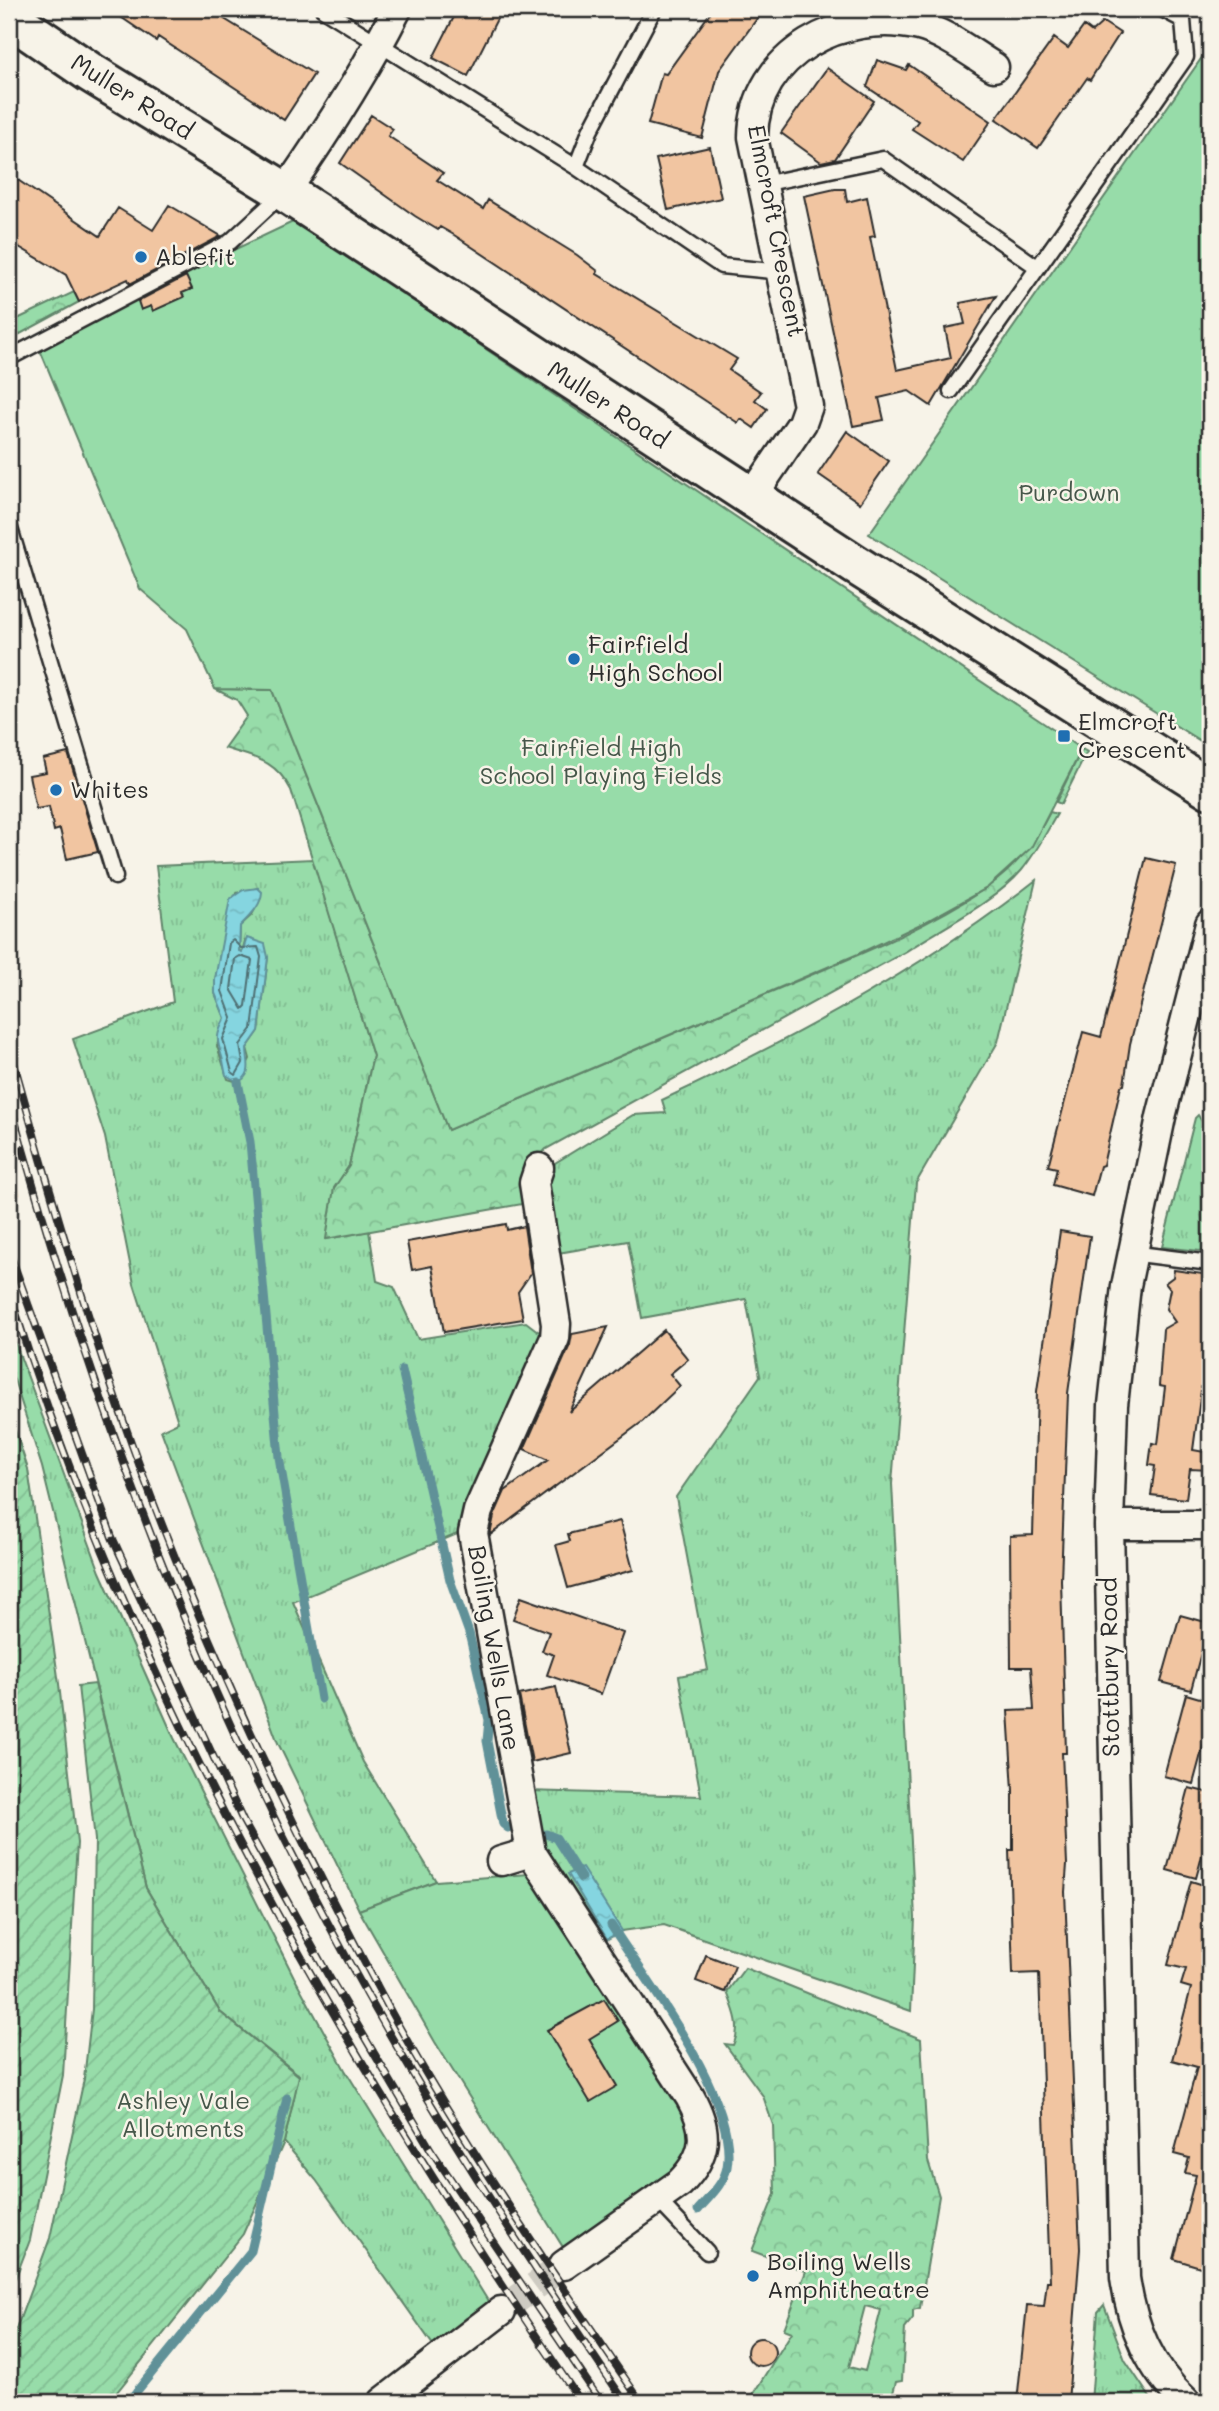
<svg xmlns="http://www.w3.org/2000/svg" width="1219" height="2411" font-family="Mali,sans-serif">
	<defs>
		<pattern id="grass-tufts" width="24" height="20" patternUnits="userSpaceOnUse" patternTransform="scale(1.75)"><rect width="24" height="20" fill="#97dca9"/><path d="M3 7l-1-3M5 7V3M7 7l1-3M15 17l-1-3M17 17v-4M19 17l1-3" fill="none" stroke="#82bd92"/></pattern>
		<pattern id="forest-crowns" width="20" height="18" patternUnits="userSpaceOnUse" patternTransform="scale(1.75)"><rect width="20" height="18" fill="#97dca9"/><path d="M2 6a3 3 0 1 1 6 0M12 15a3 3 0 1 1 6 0" fill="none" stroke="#82bd92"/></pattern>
		<pattern id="garden-furrows" width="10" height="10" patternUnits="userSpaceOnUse" patternTransform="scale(1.75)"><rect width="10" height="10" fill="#97dca9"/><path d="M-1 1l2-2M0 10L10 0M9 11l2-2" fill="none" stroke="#82bd92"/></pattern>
		<pattern id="water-ripples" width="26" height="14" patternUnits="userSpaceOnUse" patternTransform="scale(1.75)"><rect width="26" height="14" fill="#85d5e0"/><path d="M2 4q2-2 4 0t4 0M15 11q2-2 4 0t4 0" fill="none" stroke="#73b7c0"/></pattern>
	</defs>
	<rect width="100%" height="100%" fill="#f7f3e8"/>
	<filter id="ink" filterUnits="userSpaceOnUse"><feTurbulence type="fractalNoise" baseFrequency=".0143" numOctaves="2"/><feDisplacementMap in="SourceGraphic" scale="14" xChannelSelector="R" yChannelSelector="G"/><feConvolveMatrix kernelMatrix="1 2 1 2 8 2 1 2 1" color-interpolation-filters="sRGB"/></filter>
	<g filter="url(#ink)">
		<path fill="#f5e5d3" d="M9,1146L21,1195L9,1199Z"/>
		<path fill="url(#grass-tufts)" stroke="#61846a" stroke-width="2" fill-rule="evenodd" d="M313,859L373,1056L349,1166L334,1189L327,1239L369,1231L377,1281L394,1287L418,1339L526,1322L543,1335L467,1530L293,1602L363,1762L436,1881L359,1910L278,1743L161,1430L178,1422L134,1284L105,1137L73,1039L173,1002L156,866ZM258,888L261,898L252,915L240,926L239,951L242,952L245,941L268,957L259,1031L247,1048L250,1059L238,1082L228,1079L217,1046L225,1018L215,993V979L236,893Z
			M1036,880L998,1042L916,1183L892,1484L915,1918L911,2011L664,1925L622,1931L599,1944L538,1851L528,1791L701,1796L679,1676L708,1670L676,1497L760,1376L746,1299L642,1318L628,1241L558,1253C552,1224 540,1191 555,1163L633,1115L666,1113L662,1100C791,1040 924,968 1036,880Z
			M1198,1115L1210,1135V1252L1162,1247L1195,1118Z
			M9,1326L100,1572L174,1738L294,1977L345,2070L493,2309L436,2349L316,2180L284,2142L299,2075L220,2012L146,1888L42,1467L9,1364Z
			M1104,2305L1125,2360L1153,2402H1091L1098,2312Z"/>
		<path fill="url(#forest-crowns)" stroke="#61846a" stroke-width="2" fill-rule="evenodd" d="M74,292L79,302L9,340V323Z
			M215,689L272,690L448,1130C554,1085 660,1039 766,994C840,962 919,933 986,888C1016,868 1034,843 1050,812L1057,814C1046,833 1036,853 1022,870C995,902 940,929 905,952L546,1149L533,1163L528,1203L326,1239L334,1188L349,1166L373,1056L291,790C275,759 255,758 224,748L247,716L237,700Z
			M1082,749L1087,752L1061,804L1056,802Z
			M745,1968L921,2039L928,2161L939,2196L920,2308L913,2310V2318L905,2328L902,2381L896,2382L891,2400L895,2402H748L792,2332L784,2329L806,2271L752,2251L775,2194L773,2125L763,2096L725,2044L733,2045C742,2027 734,2010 727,1992ZM865,2306L881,2310L865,2371L849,2367Z"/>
		<path fill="#97dca9" stroke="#61846a" stroke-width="2" d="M1210,46V747L869,534Z
			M295,221L1082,749L1031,848L987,888L929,920L858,954L448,1130L272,690L215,689L187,629L140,589L40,350L136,296Z
			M529,1874L687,2115L692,2136L681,2167L566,2252L435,2042L359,1910L436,1881Z"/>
		<path fill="url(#garden-furrows)" stroke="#61846a" stroke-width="2" d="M9,1412L28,1469L59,1684L77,1843L63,2075L30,2240L9,2295Z
			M95,1684L146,1888L220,2012L299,2076L284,2142L243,2234L109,2402H9V2348L50,2238L84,2079L92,2009L95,1840L78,1686Z"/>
		<path fill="url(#water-ripples)" stroke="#619198" stroke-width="2" d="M258,888L262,892C261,907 249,916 240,926L239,951L242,952L247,938L265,944L268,957L259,1031L247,1048C247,1061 254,1075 238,1082L226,1075C224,1069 224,1063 222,1057C216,1039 216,1035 225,1018L215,993V979L230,899L243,890Z
			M582,1868L622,1931L607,1939L568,1874Z"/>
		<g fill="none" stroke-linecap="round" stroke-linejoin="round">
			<path stroke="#4f6f73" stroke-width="2" d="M233,940L241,948L258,947L261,957L252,1029L240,1045L243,1063L236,1075L232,1072L223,1039L232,1018L222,991L229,943Z
				M240,956L252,960L246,1006L243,1009L231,989L235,959Z"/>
			<path stroke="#619198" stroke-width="9" d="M238,1082L250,1142L279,1457L321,1699
				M402,1370L450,1580L469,1633L489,1720L487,1741L503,1824L508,1828
				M546,1834L556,1838L581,1878
				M611,1925C647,1982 739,2099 727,2167C724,2184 709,2197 698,2210
				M128,2402L251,2251L287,2098"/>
		</g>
		<path fill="#f1c5a1" stroke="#2b2b2b" stroke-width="2" d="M109,9H208L314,74L284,120L158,37L156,41Z
			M458,9H502L468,76L433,58Z
			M713,9H764L719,71L702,138L648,124L662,73L666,74Z
			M1103,22L1120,33L1090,80L1087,78L1038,148L996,119L1054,38L1068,48L1084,26L1092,32Z
			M877,60L906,70L909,65L991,121L963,162L912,129L918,121L867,87Z
			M827,68L874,101L835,159L821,162L781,133Z
			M371,115L393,129L388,136L443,173L437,180L483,209L488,200L577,255L598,271L597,274L737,359L729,370L761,392L755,400L767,409L754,428L741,419L738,423L454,235L440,227L438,230L415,216L340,163Z
			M710,147L721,198L668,210L656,159Z
			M9,174L100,236L118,208L153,230L169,205L221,236L130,284L128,279L79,302L66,275L9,241Z
			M835,189H845L847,202L867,197L875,236L870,237L897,370L951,358L945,328L965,324L960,303L996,296L931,406L909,391L879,398L884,420L853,426L804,196Z
			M186,276L192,289L182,293L184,297L153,311L151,306L141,310L138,301Z
			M847,431L889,461L860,503L818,474Z
			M68,753L98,852L67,859L60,829L54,831L49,807L36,809L29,775L46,772L43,759Z
			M1146,858L1176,865L1130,1044L1124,1085L1121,1086L1103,1165L1100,1166L1092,1196L1053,1185L1057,1168L1048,1166L1083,1032L1101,1037Z
			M506,1224L507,1230L524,1226L531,1273L518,1292L523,1319L444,1332L432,1266L412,1270L407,1242Z
			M1060,1231L1090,1236L1068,1393L1061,1580L1066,1753H1062L1067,1864L1065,1892L1080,2249L1068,2402H1017L1027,2305L1044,2306L1047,2281H1050L1039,1973L1013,1974L1009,1850H1013V1790L1008,1711L1034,1710L1031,1667H1011L1010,1536L1033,1535L1037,1391Z
			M1174,1270L1210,1275L1206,1315L1210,1316V1377L1203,1376L1193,1450L1210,1453V1470L1190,1469L1186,1499L1151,1495L1155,1466L1149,1465L1152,1443L1158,1444L1165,1387L1159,1386L1163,1329L1175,1322L1166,1309L1170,1289L1165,1283L1173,1277Z
			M608,1327L569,1412L664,1330L688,1359L670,1374L680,1386L642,1422L490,1535L494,1516L505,1491L548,1460L524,1449L570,1345L572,1334Z
			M620,1521L633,1570L568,1588L556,1545L570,1541L568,1534Z
			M521,1597L623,1633L601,1694L547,1675L554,1655L542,1651L549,1632L513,1619Z
			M1180,1615L1209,1623L1191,1690L1161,1682Z
			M556,1687L571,1753L532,1762L519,1695Z
			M1186,1694L1210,1701V1721L1193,1784L1164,1776Z
			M1189,1788L1210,1793V1827L1196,1878L1167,1870Z
			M1191,1881L1210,1887V2034L1207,2046L1210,2047V2270L1174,2259L1196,2175L1185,2173L1189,2158L1174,2154L1197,2067L1172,2060L1191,1988L1181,1985L1186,1969L1168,1965Z
			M706,1955L735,1966L725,1992L696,1981Z
			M604,1999L618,2021L589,2039L617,2086L590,2102L547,2030Z
			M747 2352a14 14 0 1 1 28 0a14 14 0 1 1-28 0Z"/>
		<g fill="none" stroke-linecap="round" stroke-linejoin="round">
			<path stroke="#cecbc2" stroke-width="28" stroke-dasharray="28 14" stroke-linecap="butt" d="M501,2311L564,2265"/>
			<g stroke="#2b2b2b" stroke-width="19">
				<path id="service" d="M323,9L576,167L721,266L782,272
					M576,167L590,131L654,9
					M763,184L883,159L1037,267
					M9,358L230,242L282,194
					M951,391L1186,57L1183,20L1162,9
					M9,525L115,877
					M1131,1253L1210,1263
					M658,2200L707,2252"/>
			</g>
			<g stroke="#2b2b2b" stroke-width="33">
				<path id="minor" d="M285,192C326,133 365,73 397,9
					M751,498L802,423L808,406L753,137C754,53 844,8 919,26C946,33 971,53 994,67
					M539,1168L534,1183L556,1324L555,1338L478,1511L473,1533L531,1852L690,2097C709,2131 708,2155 680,2183L564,2265
					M1109,1525H1210
					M501,1861L531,1852
					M383,2402L501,2311
					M1186,2402C1149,2368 1132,2326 1125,2278L1109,1525L1113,1405L1126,1286L1161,1117L1210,924"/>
			</g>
			<g stroke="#2b2b2b" stroke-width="44">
				<path id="secondary" d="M9,17L91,73L285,192L856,565L1210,789"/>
			</g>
			<use href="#service" stroke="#f7f3e8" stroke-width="14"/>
			<use href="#minor" stroke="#f7f3e8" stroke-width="28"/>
			<use href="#secondary" stroke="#f7f3e8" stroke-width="38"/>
			<g stroke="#2b2b2b" stroke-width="8">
				<path id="rail" d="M9,1045C43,1169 79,1293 121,1414C193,1621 288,1821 392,2014C466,2148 555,2276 641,2402
					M9,1099C82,1367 178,1634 306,1881C399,2063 510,2234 625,2402
					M9,1251L112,1537L243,1821L328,1975L431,2150L601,2402
					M9,1291C133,1693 344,2057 581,2402"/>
			</g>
			<use href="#rail" stroke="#f7f3e8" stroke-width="5" stroke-dasharray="16" stroke-linecap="butt"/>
		</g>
	</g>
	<g fill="#1f6fb2" stroke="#f7f3e8" stroke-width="2.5">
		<circle cx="141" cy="257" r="7"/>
		<circle cx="574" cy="659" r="7"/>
		<rect x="1057" y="729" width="14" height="14" rx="3.5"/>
		<circle cx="56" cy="790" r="7"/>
		<circle cx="753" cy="2276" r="7"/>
	</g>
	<g text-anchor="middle" stroke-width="5" stroke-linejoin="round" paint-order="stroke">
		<g font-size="24" fill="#2b2b2b" stroke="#f7f3e8">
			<text transform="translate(132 97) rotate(32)" y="8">Muller Road</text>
			<text transform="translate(776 231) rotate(79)" y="8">Elmcroft Crescent</text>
			<text transform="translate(608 405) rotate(33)" y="8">Muller Road</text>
			<text transform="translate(494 1648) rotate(80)" y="8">Boiling Wells Lane</text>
			<text transform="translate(1110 1667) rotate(-91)" y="8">Stottbury Road</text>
		</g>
		<g font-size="24" fill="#2b2b2b" stroke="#f7f3e8" text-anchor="start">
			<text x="155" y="265">Ablefit</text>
			<text x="588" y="653">Fairfield<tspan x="588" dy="28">High School</tspan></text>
			<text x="1078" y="730">Elmcroft<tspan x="1078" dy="28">Crescent</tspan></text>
			<text x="70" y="798">Whites</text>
			<text x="767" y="2270">Boiling Wells<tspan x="767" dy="28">Amphitheatre</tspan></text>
		</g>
		<g font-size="24" fill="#46574a" stroke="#f7f3e8">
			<text x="1069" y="501">Purdown</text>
			<text x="601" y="756">Fairfield High<tspan x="601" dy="28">School Playing Fields</tspan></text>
			<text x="183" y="2109">Ashley Vale<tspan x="183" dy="28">Allotments</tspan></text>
		</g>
	</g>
	<rect width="1219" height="2411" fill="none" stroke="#f7f3e8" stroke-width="35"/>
	<rect x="18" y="18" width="1184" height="2376" fill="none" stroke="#2b2b2b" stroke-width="2.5" filter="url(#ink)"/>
</svg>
